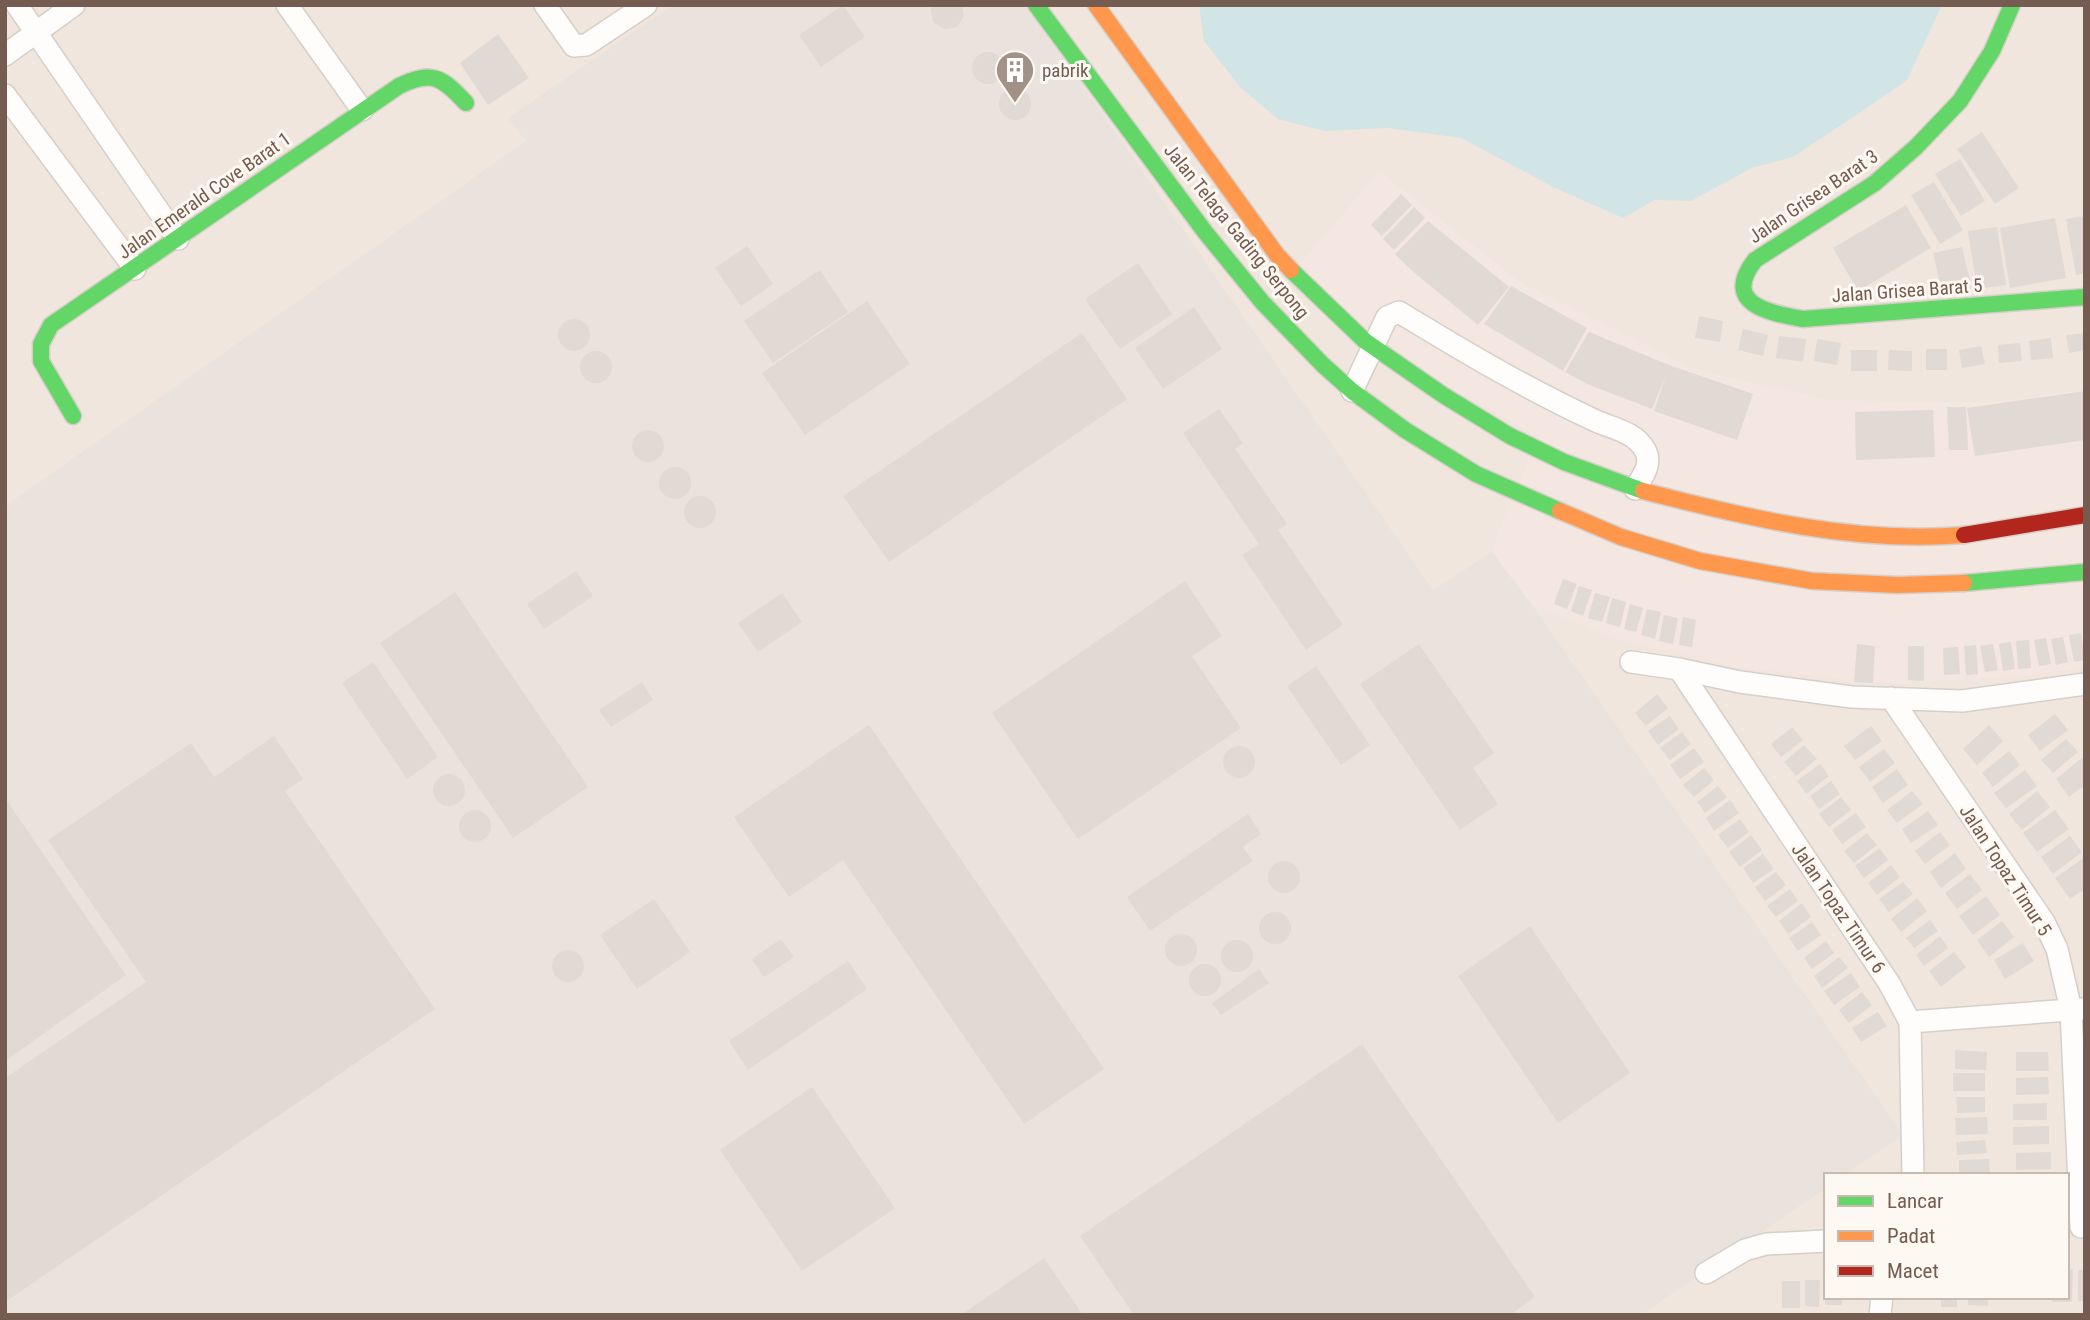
<svg xmlns="http://www.w3.org/2000/svg" width="2090" height="1320" font-family="'Roboto Condensed',sans-serif">
	<rect width="100%" height="100%" fill="#f8f3ee"/>
	<path fill="#f0e6dd" fill-rule="evenodd" d="M5,5H2085V1315H5ZM1826,1175H2067V1297H1826Z"/>
	<path fill="#f4e6e0" d="M1379,171L1519,281L1698,370L1829,400L1982,403L2085,390V667L2027,676L1886,684L1736,667L1621,640L1532,605L1492,552L1498,531L1539,437L1397,359L1294,271Z"/>
	<path fill="#eae2dd" d="M673,5H1027L1433,590L1492,552L1532,605L1903,1135L1845,1175H1826V1188L1641,1315H5V506L526,141L508,118Z"/>
	<path fill="#d2e5e6" d="M1199,5H1942L1907,80L1861,112L1793,157L1752,168L1691,201L1655,200L1623,218L1553,187L1461,138L1388,128L1325,131L1278,119L1239,86L1204,41Z"/>
	<path fill="#e1d9d4" d="M843,5L865,37L821,67L799,35Z
		M933,5H962L964,16L957,27L944,29L933,22L931,9Z
		M498,34L529,78L488,105L460,63Z
		M972 68a16 16 0 1 1 32 0a16 16 0 1 1-32 0Z
		M999 104a16 16 0 1 1 32 0a16 16 0 1 1-32 0Z
		M1982,132L2019,188L1995,204L1957,149Z
		M1960,159L1985,201L1961,216L1935,174Z
		M1934,182L1963,230L1940,244L1911,195Z
		M1401,194L1412,205L1382,236L1371,225Z
		M1906,205L1931,248L1858,291L1833,248Z
		M1414,207L1425,218L1394,250L1383,239Z
		M2085,216V273L2076,275L2066,219Z
		M2055,218L2066,278L2010,288L2000,228Z
		M1428,221L1509,287L1478,325L1410,269L1395,254Z
		M1997,227L2006,285L1977,289L1968,231Z
		M747,246L773,284L741,306L715,268Z
		M1962,247L1972,289L1943,296L1933,253Z
		M1138,263L1172,314L1120,349L1085,299Z
		M820,270L848,312L773,363L744,321Z
		M1511,286L1587,328L1563,371L1484,324Z
		M867,301L910,364L805,435L762,373Z
		M1194,307L1222,349L1163,389L1135,348Z
		M1699,316L1723,321L1720,342L1695,338Z
		M558 335a16 16 0 1 1 32 0a16 16 0 1 1-32 0Z
		M1743,329L1768,335L1763,356L1738,350Z
		M1589,332L1669,365L1753,394L1737,440L1654,411L1666,375L1652,409L1587,384L1565,372Z
		M1082,333L1127,399L889,562L843,496Z
		M2085,333V350L2069,353L2066,335Z
		M1779,336L1806,339L1803,362L1776,358Z
		M2051,338L2053,358L2031,360L2029,341Z
		M1817,339L1841,343L1837,365L1814,361Z
		M2020,343L2022,361L1999,363L1998,345Z
		M1981,346L1985,364L1962,368L1959,350Z
		M1926,349H1947V370H1926Z
		M1851,350H1877V371H1851Z
		M1889,350L1912,351V371L1888,370Z
		M580 367a16 16 0 1 1 32 0a16 16 0 1 1-32 0Z
		M2085,391V440L1975,456L1967,408Z
		M1947,407H1966L1968,450H1949Z
		M1219,409L1243,443L1235,449L1287,524L1278,530L1343,625L1306,650L1242,555L1259,544L1183,433Z
		M1933,410L1935,457L1856,460L1855,412Z
		M632 446a16 16 0 1 1 32 0a16 16 0 1 1-32 0Z
		M659 483a16 16 0 1 1 32 0a16 16 0 1 1-32 0Z
		M684 512a16 16 0 1 1 32 0a16 16 0 1 1-32 0Z
		M576,571L593,596L544,629L527,604Z
		M1563,579L1577,584L1567,609L1554,604Z
		M1185,581L1222,636L1192,656L1241,728L1078,839L992,713Z
		M1579,586L1592,590L1583,616L1571,611Z
		M455,592L588,787L513,838L380,643Z
		M782,593L802,622L758,652L738,623Z
		M1595,593L1610,597L1602,622L1588,618Z
		M1612,598L1626,602L1620,627L1606,623Z
		M1630,604L1643,608L1636,632L1624,629Z
		M1647,609L1661,612L1655,639L1641,635Z
		M1664,615L1678,618L1673,644L1659,641Z
		M1683,617L1696,620L1692,647L1679,645Z
		M2081,633L2085,660L2074,662L2069,635Z
		M2063,637L2068,662L2056,665L2051,639Z
		M2046,638L2051,664L2039,666L2034,640Z
		M2029,640L2031,668L2018,669L2016,641Z
		M2011,642L2015,669L2003,671L1999,644Z
		M1419,644L1494,753L1473,768L1498,804L1460,830L1360,684Z
		M1857,644L1875,646L1873,683L1854,682Z
		M1993,644L1998,670L1985,672L1980,646Z
		M1976,645L1978,674L1966,675L1964,646Z
		M1908,646H1924V681L1908,680Z
		M1958,647L1960,674L1944,675L1943,648Z
		M373,662L438,757L407,779L342,683Z
		M1316,666L1370,745L1341,765L1287,686Z
		M642,682L653,700L611,727L599,710Z
		M1657,694L1668,708L1646,726L1635,713Z
		M2055,714L2068,730L2040,751L2028,735Z
		M1670,716L1679,729L1658,745L1648,731Z
		M869,725L1104,1069L1024,1124L843,860L789,897L734,817Z
		M1989,725L2003,741L1977,765L1963,749Z
		M1871,726L1882,741L1855,760L1844,746Z
		M1792,727L1803,740L1781,757L1771,744Z
		M1682,732L1691,744L1670,760L1660,748Z
		M274,736L303,779L285,791L435,1009L5,1302V1078L146,982L48,840L191,743L214,777Z
		M2066,739L2078,752L2053,773L2041,760Z
		M1804,745L1817,759L1796,776L1784,762Z
		M1223 762a16 16 0 1 1 32 0a16 16 0 1 1-32 0Z
		M1694,748L1704,762L1680,779L1670,765Z
		M1884,749L1895,763L1870,782L1859,767Z
		M2009,751L2020,765L1993,787L1982,773Z
		M2082,758L2085,761V785L2069,797L2056,779Z
		M1820,764L1829,776L1806,794L1797,781Z
		M1704,768L1714,780L1694,797L1683,785Z
		M1897,769L1908,785L1883,803L1872,787Z
		M2025,770L2037,786L2006,808L1994,793Z
		M433 790a16 16 0 1 1 32 0a16 16 0 1 1-32 0Z
		M1831,781L1840,794L1819,809L1810,796Z
		M1718,786L1727,797L1705,813L1697,802Z
		M1912,791L1923,804L1897,823L1887,810Z
		M2037,791L2050,807L2022,830L2009,814Z
		M1841,797L1851,810L1829,827L1819,814Z
		M5,798L126,975L5,1061Z
		M1730,800L1739,813L1714,831L1706,818Z
		M459 826a16 16 0 1 1 32 0a16 16 0 1 1-32 0Z
		M2055,810L2069,829L2037,852L2023,833Z
		M1928,811L1938,825L1911,843L1902,829Z
		M1856,813L1866,827L1842,844L1832,830Z
		M1248,814L1261,834L1243,847L1253,861L1150,931L1127,897Z
		M1740,819L1749,832L1728,848L1718,835Z
		M1940,832L1950,845L1925,864L1915,851Z
		M1867,833L1877,845L1854,863L1844,851Z
		M1751,835L1762,850L1740,867L1729,852Z
		M2070,836L2082,852L2053,874L2041,857Z
		M1880,848L1888,860L1864,878L1855,866Z
		M1955,853L1966,869L1941,888L1930,872Z
		M1763,854L1774,869L1753,883L1743,868Z
		M2085,857V889L2070,899L2055,878Z
		M1268 877a16 16 0 1 1 32 0a16 16 0 1 1-32 0Z
		M1891,865L1900,877L1877,895L1868,883Z
		M1776,872L1786,885L1765,901L1755,887Z
		M1970,874L1982,890L1957,909L1945,893Z
		M1903,882L1913,894L1889,912L1879,899Z
		M1790,889L1798,901L1776,917L1767,906Z
		M1986,896L2000,915L1973,935L1959,916Z
		M1917,898L1927,911L1901,932L1891,919Z
		M654,899L690,952L637,989L600,935Z
		M1802,903L1811,917L1788,934L1779,921Z
		M1259 928a16 16 0 1 1 32 0a16 16 0 1 1-32 0Z
		M1930,920L1938,931L1914,948L1906,938Z
		M2002,921L2014,937L1989,957L1977,940Z
		M1812,922L1821,935L1798,951L1789,938Z
		M1530,926L1630,1073L1558,1123L1458,976Z
		M1165 950a16 16 0 1 1 32 0a16 16 0 1 1-32 0Z
		M1940,936L1948,948L1924,966L1916,955Z
		M781,939L794,957L764,977L752,959Z
		M1221 956a16 16 0 1 1 32 0a16 16 0 1 1-32 0Z
		M1826,941L1834,953L1812,969L1804,958Z
		M2023,943L2034,961L2005,979L1994,960Z
		M552 966a16 16 0 1 1 32 0a16 16 0 1 1-32 0Z
		M1954,952L1966,967L1941,987L1929,971Z
		M1839,957L1848,968L1822,988L1814,976Z
		M848,961L867,989L748,1070L729,1041Z
		M1189 980a16 16 0 1 1 32 0a16 16 0 1 1-32 0Z
		M1259,969L1269,983L1221,1015L1212,1003Z
		M1851,973L1860,987L1834,1005L1824,991Z
		M1862,992L1872,1005L1849,1023L1839,1010Z
		M1878,1012L1887,1026L1861,1042L1852,1028Z
		M1362,1044L1535,1297L1510,1315H1134L1080,1236Z
		M1955,1050L1987,1052L1986,1070L1955,1069Z
		M2016,1052H2048L2049,1071H2016Z
		M1953,1073H1985V1091H1953Z
		M2048,1077L2049,1094L2016,1095V1078Z
		M812,1087L895,1208L802,1271L720,1150Z
		M1956,1097H1985V1112L1957,1113Z
		M2047,1103V1120H2013V1104Z
		M1987,1117L1988,1134L1956,1135L1955,1118Z
		M2049,1126V1144L2013,1145V1127Z
		M1985,1140L1987,1153L1957,1155L1956,1142Z
		M2051,1152V1169L2016,1170V1153Z
		M1989,1159L1990,1175H1959V1160Z
		M1044,1258L1083,1315H961Z
		M2067,1269H2073L2072,1302H2052V1297H2067Z
		M2078,1270H2085V1301H2078Z
		M1805,1280H1820L1819,1307L1805,1306Z
		M1782,1281H1800V1308H1782Z
		M1825,1297H1842V1305H1825Z
		M1941,1297H1957V1307H1941Z
		M1968,1297H1988V1306L1968,1305Z"/>
	<g fill="none" stroke-linecap="round" stroke-linejoin="round">
		<g stroke="#d5cfc9" stroke-width="24">
			<path id="street" d="M17,5L178,239
				M287,5L362,110
				M545,5L574,46L586,45L646,5
				M5,55L74,5
				M5,95L135,269
				M1352,391L1387,317L1399,312C1463,351 1527,389 1596,421C1614,429 1635,432 1645,450C1653,464 1642,477 1635,489
				M1631,662L1679,669L1740,682L1851,697L1962,701L2085,684
				M1679,669L1889,983L1910,1022L1913,1175
				M1891,698L2044,922L2057,949L2071,1010L2081,1227
				M1910,1022L2083,1009
				M1706,1273L1745,1250L1766,1244L1826,1241
				M1880,1315L1882,1297"/>
		</g>
		<g stroke="#d6cfc9" stroke-width="19">
			<path id="fast" d="M1036,5L1205,232L1263,303L1323,365L1352,391L1405,430L1476,474L1560,511
				M2012,5L1992,51L1960,101L1916,147L1875,183L1755,260C1721,304 1769,313 1803,319L2085,297
				M1291,270L1365,341L1443,395L1510,436L1564,462L1643,491
				M73,416L41,361V344L51,325L399,86C432,70 442,77 466,103
				M1964,583L2085,572"/>
		</g>
		<g stroke="#d6cfc9" stroke-width="19">
			<path id="slow" d="M1096,5L1277,255L1291,270
				M1643,491C1748,518 1855,544 1964,535
				M1560,511L1621,537L1700,561L1812,581L1898,585L1964,583"/>
		</g>
		<g stroke="#d6cfc9" stroke-width="19">
			<path id="jam" d="M1964,535L2085,515"/>
		</g>
		<use href="#street" stroke="#fefdfc" stroke-width="21"/>
		<use href="#fast" stroke="#63d668" stroke-width="16"/>
		<use href="#slow" stroke="#ff974d" stroke-width="16"/>
		<use href="#jam" stroke="#b3261e" stroke-width="16"/>
	</g>
	<defs>
		<g id="building-pin" transform="scale(2.0125)"><path d="M0 17L-7.5 6A9.5 9.5 0 1 1 7.5 6Z" fill="#a29187" stroke="#fef8f2"/><path d="M-4-6H4V6H1V3H-1V6H-4ZM-2.5-4.3h1.7v1.8h-1.7ZM.8-4.3h1.7v1.8H.8ZM-2.5-1h1.7V.8h-1.7ZM.8-1h1.7V.8H.8Z" fill="#fff"/></g>
	</defs>
	<g fill-rule="evenodd">
		<use href="#building-pin" x="1015" y="70"/>
	</g>
	<g text-anchor="middle" stroke-width="6" stroke-linejoin="round" paint-order="stroke">
		<g font-size="19" fill="#745c50" stroke="#fef8f2" text-anchor="start">
			<text x="1042" y="77">pabrik</text>
		</g>
		<g font-size="19" fill="#745c50" stroke="#fef8f2">
			<text transform="translate(204 195) rotate(-35)" y="7">Jalan Emerald Cove Barat 1</text>
			<text transform="translate(1813 196) rotate(-34)" y="7">Jalan Grisea Barat 3</text>
			<text transform="translate(1237 231) rotate(51)" y="7">Jalan Telaga Gading Serpong</text>
			<text transform="translate(1907 290) rotate(-4)" y="7">Jalan Grisea Barat 5</text>
			<text transform="translate(2006 870) rotate(57)" y="7">Jalan Topaz Timur 5</text>
			<text transform="translate(1839 908) rotate(56)" y="7">Jalan Topaz Timur 6</text>
		</g>
	</g>
	<rect width="2090" height="1320" fill="none" stroke="#745c50" stroke-width="14"/>
	<rect x="1824" y="1173" width="245" height="126" fill="#fef8f2" stroke="#c7bab1" stroke-width="2"/>
	<rect x="1838" y="1196" width="35" height="10" fill="#63d668" stroke="#c7bab1" stroke-width="2"/>
	<text x="1887" y="1208" font-size="21" fill="#745c50">Lancar</text>
	<rect x="1838" y="1231" width="35" height="10" fill="#ff974d" stroke="#c7bab1" stroke-width="2"/>
	<text x="1887" y="1243" font-size="21" fill="#745c50">Padat</text>
	<rect x="1838" y="1266" width="35" height="10" fill="#b3261e" stroke="#c7bab1" stroke-width="2"/>
	<text x="1887" y="1278" font-size="21" fill="#745c50">Macet</text>
</svg>
